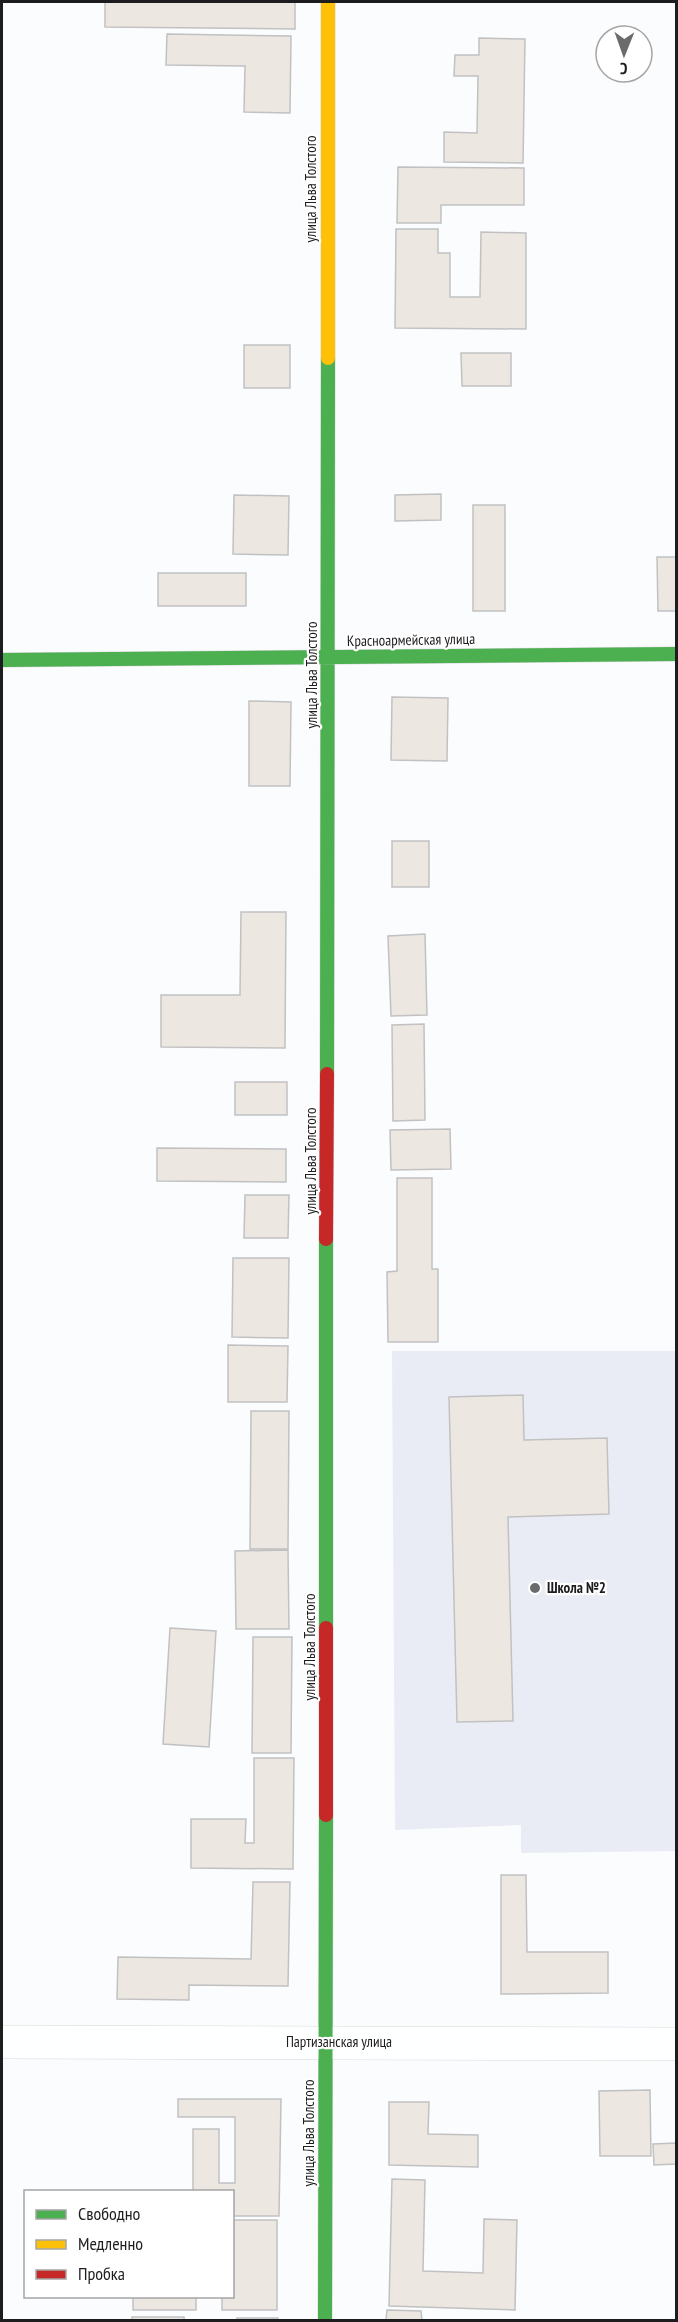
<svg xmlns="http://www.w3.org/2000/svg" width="678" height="2322" font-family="'PT Sans Narrow',sans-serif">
	<rect width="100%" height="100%" fill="#fafcfe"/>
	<path fill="#e9ecf4" d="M392,1351H676V1851L521,1853V1825L395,1830Z"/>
	<path fill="#ede7e1" stroke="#c1c1c2" stroke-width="1.5" d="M105,2H295V29L105,27Z
		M167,34L291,36L290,113L244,112L245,66L166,65Z
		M479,38L525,39L523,163L444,162V132L477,133L478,76H454L455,55H479Z
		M398,167L524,168V205H441V223H397Z
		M396,229H438V253H450V297H480L481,232L526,233V329L395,328Z
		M244,345H290V388H244Z
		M461,353H511V386H462Z
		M441,494V520L395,521V495Z
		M234,495L289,496L288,555L233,554Z
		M473,505H505V611H473Z
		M657,557H676V611H658Z
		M158,573H246V606H158Z
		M392,697L448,698L447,761L391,760Z
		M249,701L291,702L290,786H249Z
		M392,841H429V887H392Z
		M241,912H286L285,1048L161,1047V995H240Z
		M425,934L427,1015L391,1016L388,936Z
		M424,1024L425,1120L393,1121L392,1025Z
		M235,1082H287V1115H235Z
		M450,1129L451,1169L391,1170L390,1130Z
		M157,1148L286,1149V1182L157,1181Z
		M397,1178H432V1269H438V1342H388L387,1272L397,1271Z
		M245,1195H289L288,1238H244Z
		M233,1258H289L288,1338L232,1337Z
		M228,1345L288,1346L287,1402H228Z
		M523,1395L524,1440L607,1438L609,1514L508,1517L513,1721L457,1722L449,1397Z
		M251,1411H289L288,1549H250Z
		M288,1550L289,1629H236L235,1551Z
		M170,1628L216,1631L209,1747L163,1744Z
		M253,1637H292L291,1753H252Z
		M254,1758H294L293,1869L191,1868V1819H246L245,1843H254Z
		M501,1875H526L527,1952H608V1993L501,1994Z
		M253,1882H290L288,1986L189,1985V2000L117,1999L118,1957L251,1959Z
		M650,2090L651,2156H600L599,2091Z
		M178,2099H281L279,2216H232V2192H193V2129H219V2183H235V2117H178Z
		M389,2102H429L428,2134L478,2135V2167L389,2165Z
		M676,2143V2164L654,2165L653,2144Z
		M392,2179L425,2180L423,2271L483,2273L484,2219L517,2220L515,2310L389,2306Z
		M232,2220H277V2310H222V2296H232Z
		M133,2296H196V2310H133Z
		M387,2310L421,2311L422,2320H386Z
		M132,2317H184V2320H132Z
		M237,2318H278V2320H237Z"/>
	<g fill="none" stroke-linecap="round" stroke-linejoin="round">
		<g stroke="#d6d8da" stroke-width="34">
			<path id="street" d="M2,2042L676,2044"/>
		</g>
		<g stroke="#d6d8da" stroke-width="15">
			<path id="fast" d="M2,660L676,654
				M327,1074L328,358
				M326,1628V1239
				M325,2320L326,1815"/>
		</g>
		<g stroke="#d6d8da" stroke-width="15">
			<path id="slow" d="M328,358V2"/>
		</g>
		<g stroke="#d6d8da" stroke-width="15">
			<path id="jam" d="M326,1239L327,1074
				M326,1815V1628"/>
		</g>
		<use href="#street" stroke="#feffff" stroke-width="33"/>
		<use href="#fast" stroke="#4caf50" stroke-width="14"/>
		<use href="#slow" stroke="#ffc107" stroke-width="14"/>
		<use href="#jam" stroke="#c62828" stroke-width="14"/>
	</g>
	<circle fill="#6a6b6d" stroke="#fff" stroke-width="2" cx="535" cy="1588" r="6"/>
	<g text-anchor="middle" stroke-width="4.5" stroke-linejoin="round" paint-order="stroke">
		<g font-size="15" fill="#1d1d1f" stroke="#fff">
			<text transform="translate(311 189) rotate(-90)" y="5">улица Льва Толстого</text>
			<text transform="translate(411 640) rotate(-1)" y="5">Красноармейская улица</text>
			<text transform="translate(312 675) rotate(-90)" y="5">улица Льва Толстого</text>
			<text transform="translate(311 1161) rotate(-90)" y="5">улица Льва Толстого</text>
			<text transform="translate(310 1647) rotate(-90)" y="5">улица Льва Толстого</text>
			<text x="339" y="2047">Партизанская улица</text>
			<text transform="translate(309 2133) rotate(-90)" y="5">улица Льва Толстого</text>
		</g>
		<g font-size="15" font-weight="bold" fill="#1d1d1f" stroke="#fff" text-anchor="start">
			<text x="547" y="1593">Школа №2</text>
		</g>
	</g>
	<rect width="678" height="2322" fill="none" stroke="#1d1d1f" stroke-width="6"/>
	<rect x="24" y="2190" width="210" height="108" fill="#ffffff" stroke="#a5a5a5" stroke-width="1.5"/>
	<rect x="36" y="2210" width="30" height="9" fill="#4caf50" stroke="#a5a5a5" stroke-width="1.5"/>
	<text x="78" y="2220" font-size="18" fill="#1d1d1f">Свободно</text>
	<rect x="36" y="2240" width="30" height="9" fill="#ffc107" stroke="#a5a5a5" stroke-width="1.5"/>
	<text x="78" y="2250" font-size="18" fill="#1d1d1f">Медленно</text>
	<rect x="36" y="2270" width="30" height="9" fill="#c62828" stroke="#a5a5a5" stroke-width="1.5"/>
	<text x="78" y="2280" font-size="18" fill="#1d1d1f">Пробка</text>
	<g transform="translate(624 54) rotate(181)"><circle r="28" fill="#ffffff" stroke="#a5a5a5" stroke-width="1.5"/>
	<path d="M0-4.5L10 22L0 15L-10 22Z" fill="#6a6b6d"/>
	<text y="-9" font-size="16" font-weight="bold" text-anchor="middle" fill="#1d1d1f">С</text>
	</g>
</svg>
